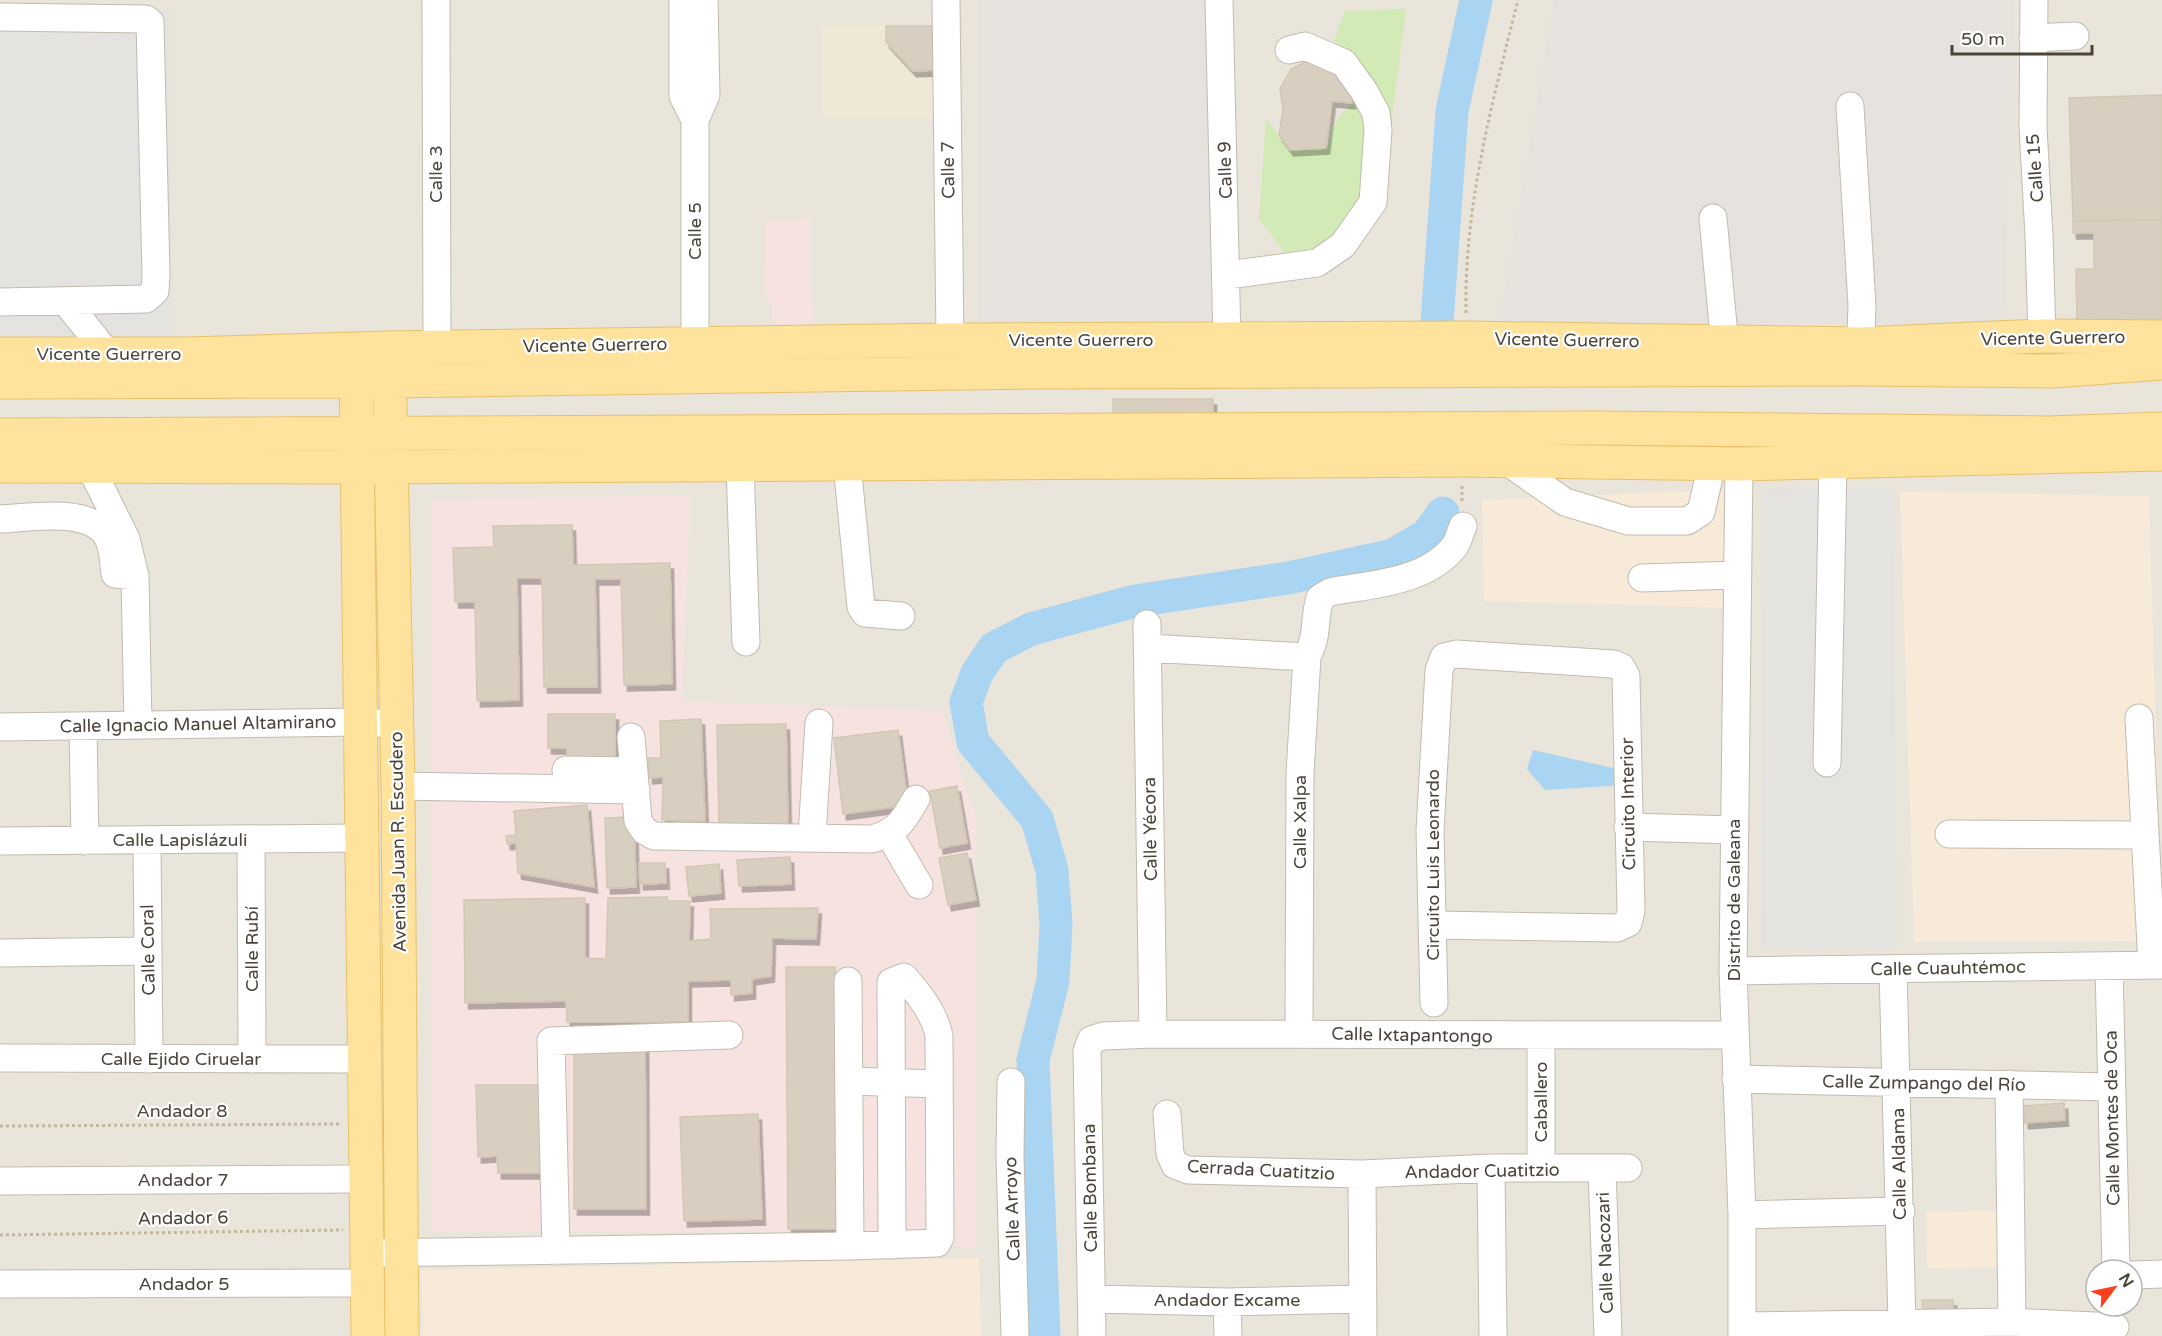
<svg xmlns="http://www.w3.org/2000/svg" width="2162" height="1336" font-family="'Varela Round',sans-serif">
	<defs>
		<filter id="shadow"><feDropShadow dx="3.5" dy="6" stdDeviation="0" flood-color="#0004"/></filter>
	</defs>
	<rect width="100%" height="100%" fill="#f6f3ec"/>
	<path fill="#eae5da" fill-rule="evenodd" d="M0,0H2162V1336H0ZM2096,1270H2132V1306H2096Z"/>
	<path fill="#f7ead8" d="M1731,489L1728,608L1484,601L1482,500Z
		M1900,491L2149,496L2162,941L1914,942Z
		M2006,1210L2008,1267L1927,1269L1926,1212Z
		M979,1258L981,1336H423L421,1270Z"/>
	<path fill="#e6e2dd" d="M978,0H1210L1217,338L979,336Z
		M1554,0H2014L2004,324L1499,325Z"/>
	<path fill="#efe8d6" d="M821,26H934V117H821Z"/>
	<path fill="#f6e3e0" d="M809,219L810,301L814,303V336H772V303L766,296L765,220Z
		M690,495L682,701L942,711L976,818V1249L842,1232H431V500Z"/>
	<path fill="#d2eab5" d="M1406,9L1381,204L1308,255L1286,254L1259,219L1266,119L1290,149L1326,148L1337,120L1352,103L1358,65L1334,41L1345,11Z"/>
	<path fill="#e5e3e0" d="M0,4L169,8L172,337L0,340Z
		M1892,488L1898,947L1761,948L1764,489Z"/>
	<path fill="#a9d4f2" d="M1533,750L1626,771L1623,785L1545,790L1527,769Z"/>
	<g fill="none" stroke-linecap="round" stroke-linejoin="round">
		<path stroke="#a9d4f2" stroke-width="33" d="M1437,323L1452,111L1476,0
			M1044,1336L1033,1060L1053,981L1056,925L1052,870L1037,819L973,742L966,702L977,673L994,648L1031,629L1135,601L1288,578L1393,555L1427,535L1443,513"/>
	</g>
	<path fill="#d8cfc1" stroke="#d3c7b4" stroke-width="1.5" filter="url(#shadow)" d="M886,26H934V70L913,71L886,42Z
		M1305,62L1359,64L1352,103L1332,101L1326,148L1290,150L1279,135L1283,110L1280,89L1291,69Z
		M2162,95V220L2073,221L2069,98Z
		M2162,220V320L2077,321L2076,269H2094V233H2073V221Z
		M1113,399H1213V424L1113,425Z
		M572,525L573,565L670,563L672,684L624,685L621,579H595L597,687H544L542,578H517L519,700L477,701L475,602H455L453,548L494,547L493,526Z
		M548,714H615V768H567V748H548Z
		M701,719L705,821L662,820L663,777L649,778L648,758H661L660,721Z
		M786,724L788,831L719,832L717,725Z
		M898,730L908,805L843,814L834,738Z
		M957,786L967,843L940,848L930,791Z
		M587,805L594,887L518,873L516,843L507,844L506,836L516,835L514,811Z
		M634,817L636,887L607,888L605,818Z
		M967,853L976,900L948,905L939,858Z
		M790,857L791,884L739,886L737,860Z
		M639,863H665L666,883L640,884Z
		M719,864L721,893L689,896L686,867Z
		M667,897L668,901H690L689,941L711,939L710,909L818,908L816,939L772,938L771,976L752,979V993L731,995V980L688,981V1022H567L566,1001L465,1003L464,900L585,898V958L606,959L608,898Z
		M786,967H835L837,1229H788Z
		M574,1026H645L646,1209H574Z
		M476,1085H550L551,1173H498L497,1156L478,1157Z
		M2064,1103L2065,1120L2025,1123L2023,1106Z
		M758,1114L762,1219L684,1221L680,1117Z
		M1922,1300H1953V1319H1922Z"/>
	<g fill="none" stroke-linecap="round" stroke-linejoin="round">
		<g stroke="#c2bbae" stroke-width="29">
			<path id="minor" d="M436,0L437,349
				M683,0V96L695,120
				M946,0L950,340
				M1219,0L1227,341
				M2034,0L2033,127L2039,236L2042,336
				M0,17L146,19L150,22L156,274L155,291L146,299L0,302
				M2033,38L2075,36
				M1850,106L1862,305L1860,365
				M1713,218L1723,325V342L1719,360
				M1228,275L1317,263L1343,245L1373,202L1378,130L1376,113L1364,91L1344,63L1305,46L1289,50
				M65,301L108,354
				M695,343V120L706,95L704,0
				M1506,461L1565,502L1628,521H1687L1701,512L1712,464
				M847,464L861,607L865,613L901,616
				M1739,464L1733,971L1742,1215V1336
				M740,465L746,642
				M90,466L126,539L135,576L138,724
				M0,519C28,518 85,507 105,533C114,544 113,561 115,574L135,576
				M1642,578L1736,575
				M1147,624L1153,1034
				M1148,648L1307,657
				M2139,718L2152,965
				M0,727L360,722L396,724
				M83,727L85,841
				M631,737L638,821L645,831L654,836L872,839C898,832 903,821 916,799
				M1827,763L1833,462
				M566,770L634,771
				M398,786L636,790
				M1628,827L1735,830
				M889,834L919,885
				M1949,834L2145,835
				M812,836L819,723
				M147,840L149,1059
				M251,840L252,1059
				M0,841L361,838
				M1433,925L1617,928L1628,923L1631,911L1626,676L1621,667L1613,664L1456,654L1444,657L1439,670L1430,831L1434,1003
				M0,953L148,951
				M2109,966L2116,1270
				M1893,969L1902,1323
				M1733,971L2162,965
				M848,981L850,1246
				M1299,1034L1300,773L1307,657C1319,633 1313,621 1320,598L1330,592C1371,584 1425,583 1454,547C1458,542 1460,533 1463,526
				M0,1058L362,1059
				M1736,1079L2111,1087
				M850,1081L938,1084
				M1011,1082L1010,1155L1015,1336
				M2009,1084L2012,1322
				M1167,1114L1170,1154L1175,1165L1188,1170L1362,1174L1491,1168H1628
				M1491,1168L1493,1336
				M1541,1168V1037
				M1602,1169L1608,1336
				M1362,1174L1363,1336
				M0,1181L365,1179
				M1742,1215L1901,1211
				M556,1251L551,1041L729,1035
				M366,1253L850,1246L937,1243L940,1237L939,1036C935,1014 919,994 904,977L891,982L892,1245
				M2132,1275L2162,1274
				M0,1284L367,1283
				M1092,1299L1227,1302L1362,1299
				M1227,1302L1228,1336
				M1742,1326L2012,1322L2115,1327
				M1092,1336L1087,1051L1091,1040L1103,1036L1153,1034L1734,1035"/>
		</g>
		<g stroke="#e6c16a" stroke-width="35">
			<path id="major" d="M0,354H186L388,348L950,340L1467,338L1862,344L2042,336L2162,337
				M356,360L368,1336
				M389,360L398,786L402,1336
				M0,382L390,381L1031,372L1860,369L2053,371L2162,363
				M0,435L1598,428L2050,433L2162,429
				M0,466L358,467L1462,460L1739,464L2162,454"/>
		</g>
		<path stroke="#c4b79f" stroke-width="3" stroke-dasharray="3 3" stroke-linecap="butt" d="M1466,313C1464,206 1492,103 1518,0
			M1462,486V503
			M0,1126L340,1124
			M0,1235L343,1230"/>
		<use href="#minor" stroke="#fff" stroke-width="27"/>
		<use href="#major" stroke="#ffe39c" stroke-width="33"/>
	</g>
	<g text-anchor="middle" stroke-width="4.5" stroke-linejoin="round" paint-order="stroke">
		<g font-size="18" fill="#4b4439" stroke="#fff">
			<text transform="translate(2035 168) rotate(-94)" y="6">Calle 15</text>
			<text transform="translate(948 170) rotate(-91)" y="6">Calle 7</text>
			<text transform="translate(1225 170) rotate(-92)" y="6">Calle 9</text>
			<text transform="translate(436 174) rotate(-90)" y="6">Calle 3</text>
			<text transform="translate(695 231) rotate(-90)" y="6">Calle 5</text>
			<text transform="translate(2053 338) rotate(-1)" y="6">Vicente Guerrero</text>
			<text x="1081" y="346">Vicente Guerrero</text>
			<text transform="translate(1567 340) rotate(1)" y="6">Vicente Guerrero</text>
			<text transform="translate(595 345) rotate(-1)" y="6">Vicente Guerrero</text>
			<text x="109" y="360">Vicente Guerrero</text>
			<text transform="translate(198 724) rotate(-1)" y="6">Calle Ignacio Manuel Altamirano</text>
			<text transform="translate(1628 804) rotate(-91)" y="6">Circuito Interior</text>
			<text transform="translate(1300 822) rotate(-90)" y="6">Calle Xalpa</text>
			<text transform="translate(1150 829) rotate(-91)" y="6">Calle Yécora</text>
			<text x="180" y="846">Calle Lapislázuli</text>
			<text transform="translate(398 842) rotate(-91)" y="6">Avenida Juan R. Escudero</text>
			<text transform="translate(1433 865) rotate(-90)" y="6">Circuito Luis Leonardo</text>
			<text transform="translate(1734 900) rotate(-90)" y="6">Distrito de Galeana</text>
			<text transform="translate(252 949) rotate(-90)" y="6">Calle Rubí</text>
			<text transform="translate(148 950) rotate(-91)" y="6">Calle Coral</text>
			<text transform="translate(1948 968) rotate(-1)" y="6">Calle Cuauhtémoc</text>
			<text transform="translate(1412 1035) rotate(1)" y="6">Calle Ixtapantongo</text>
			<text x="181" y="1065">Calle Ejido Ciruelar</text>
			<text transform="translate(1924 1083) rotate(1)" y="6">Calle Zumpango del Río</text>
			<text transform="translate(1541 1102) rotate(-90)" y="6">Caballero</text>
			<text x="182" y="1117">Andador 8</text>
			<text transform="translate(2112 1118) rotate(-91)" y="6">Calle Montes de Oca</text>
			<text transform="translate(1899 1164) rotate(-91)" y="6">Calle Aldama</text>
			<text transform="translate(1261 1170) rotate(3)" y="6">Cerrada Cuatitzio</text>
			<text transform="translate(1482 1171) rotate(-1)" y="6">Andador Cuatitzio</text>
			<text x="183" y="1186">Andador 7</text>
			<text transform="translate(1090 1188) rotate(-91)" y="6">Calle Bombana</text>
			<text transform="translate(1012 1209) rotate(-92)" y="6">Calle Arroyo</text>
			<text transform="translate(183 1218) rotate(-1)" y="6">Andador 6</text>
			<text transform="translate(1605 1253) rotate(-92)" y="6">Calle Nacozari</text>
			<text x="184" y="1290">Andador 5</text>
			<text x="1227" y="1306">Andador Excame</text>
		</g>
	</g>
	<g transform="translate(2114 1288) rotate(58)"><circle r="28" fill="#ffffff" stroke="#b7b4b0" stroke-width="1.5"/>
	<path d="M0-4.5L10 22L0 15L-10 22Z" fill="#fc3f1d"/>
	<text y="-9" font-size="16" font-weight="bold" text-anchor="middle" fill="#4b4439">N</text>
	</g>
	<path d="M1952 45v9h140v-9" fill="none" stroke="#4b4439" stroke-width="3"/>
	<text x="1961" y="45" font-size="18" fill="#4b4439" stroke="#ffffff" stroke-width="4.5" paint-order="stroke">50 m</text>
</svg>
